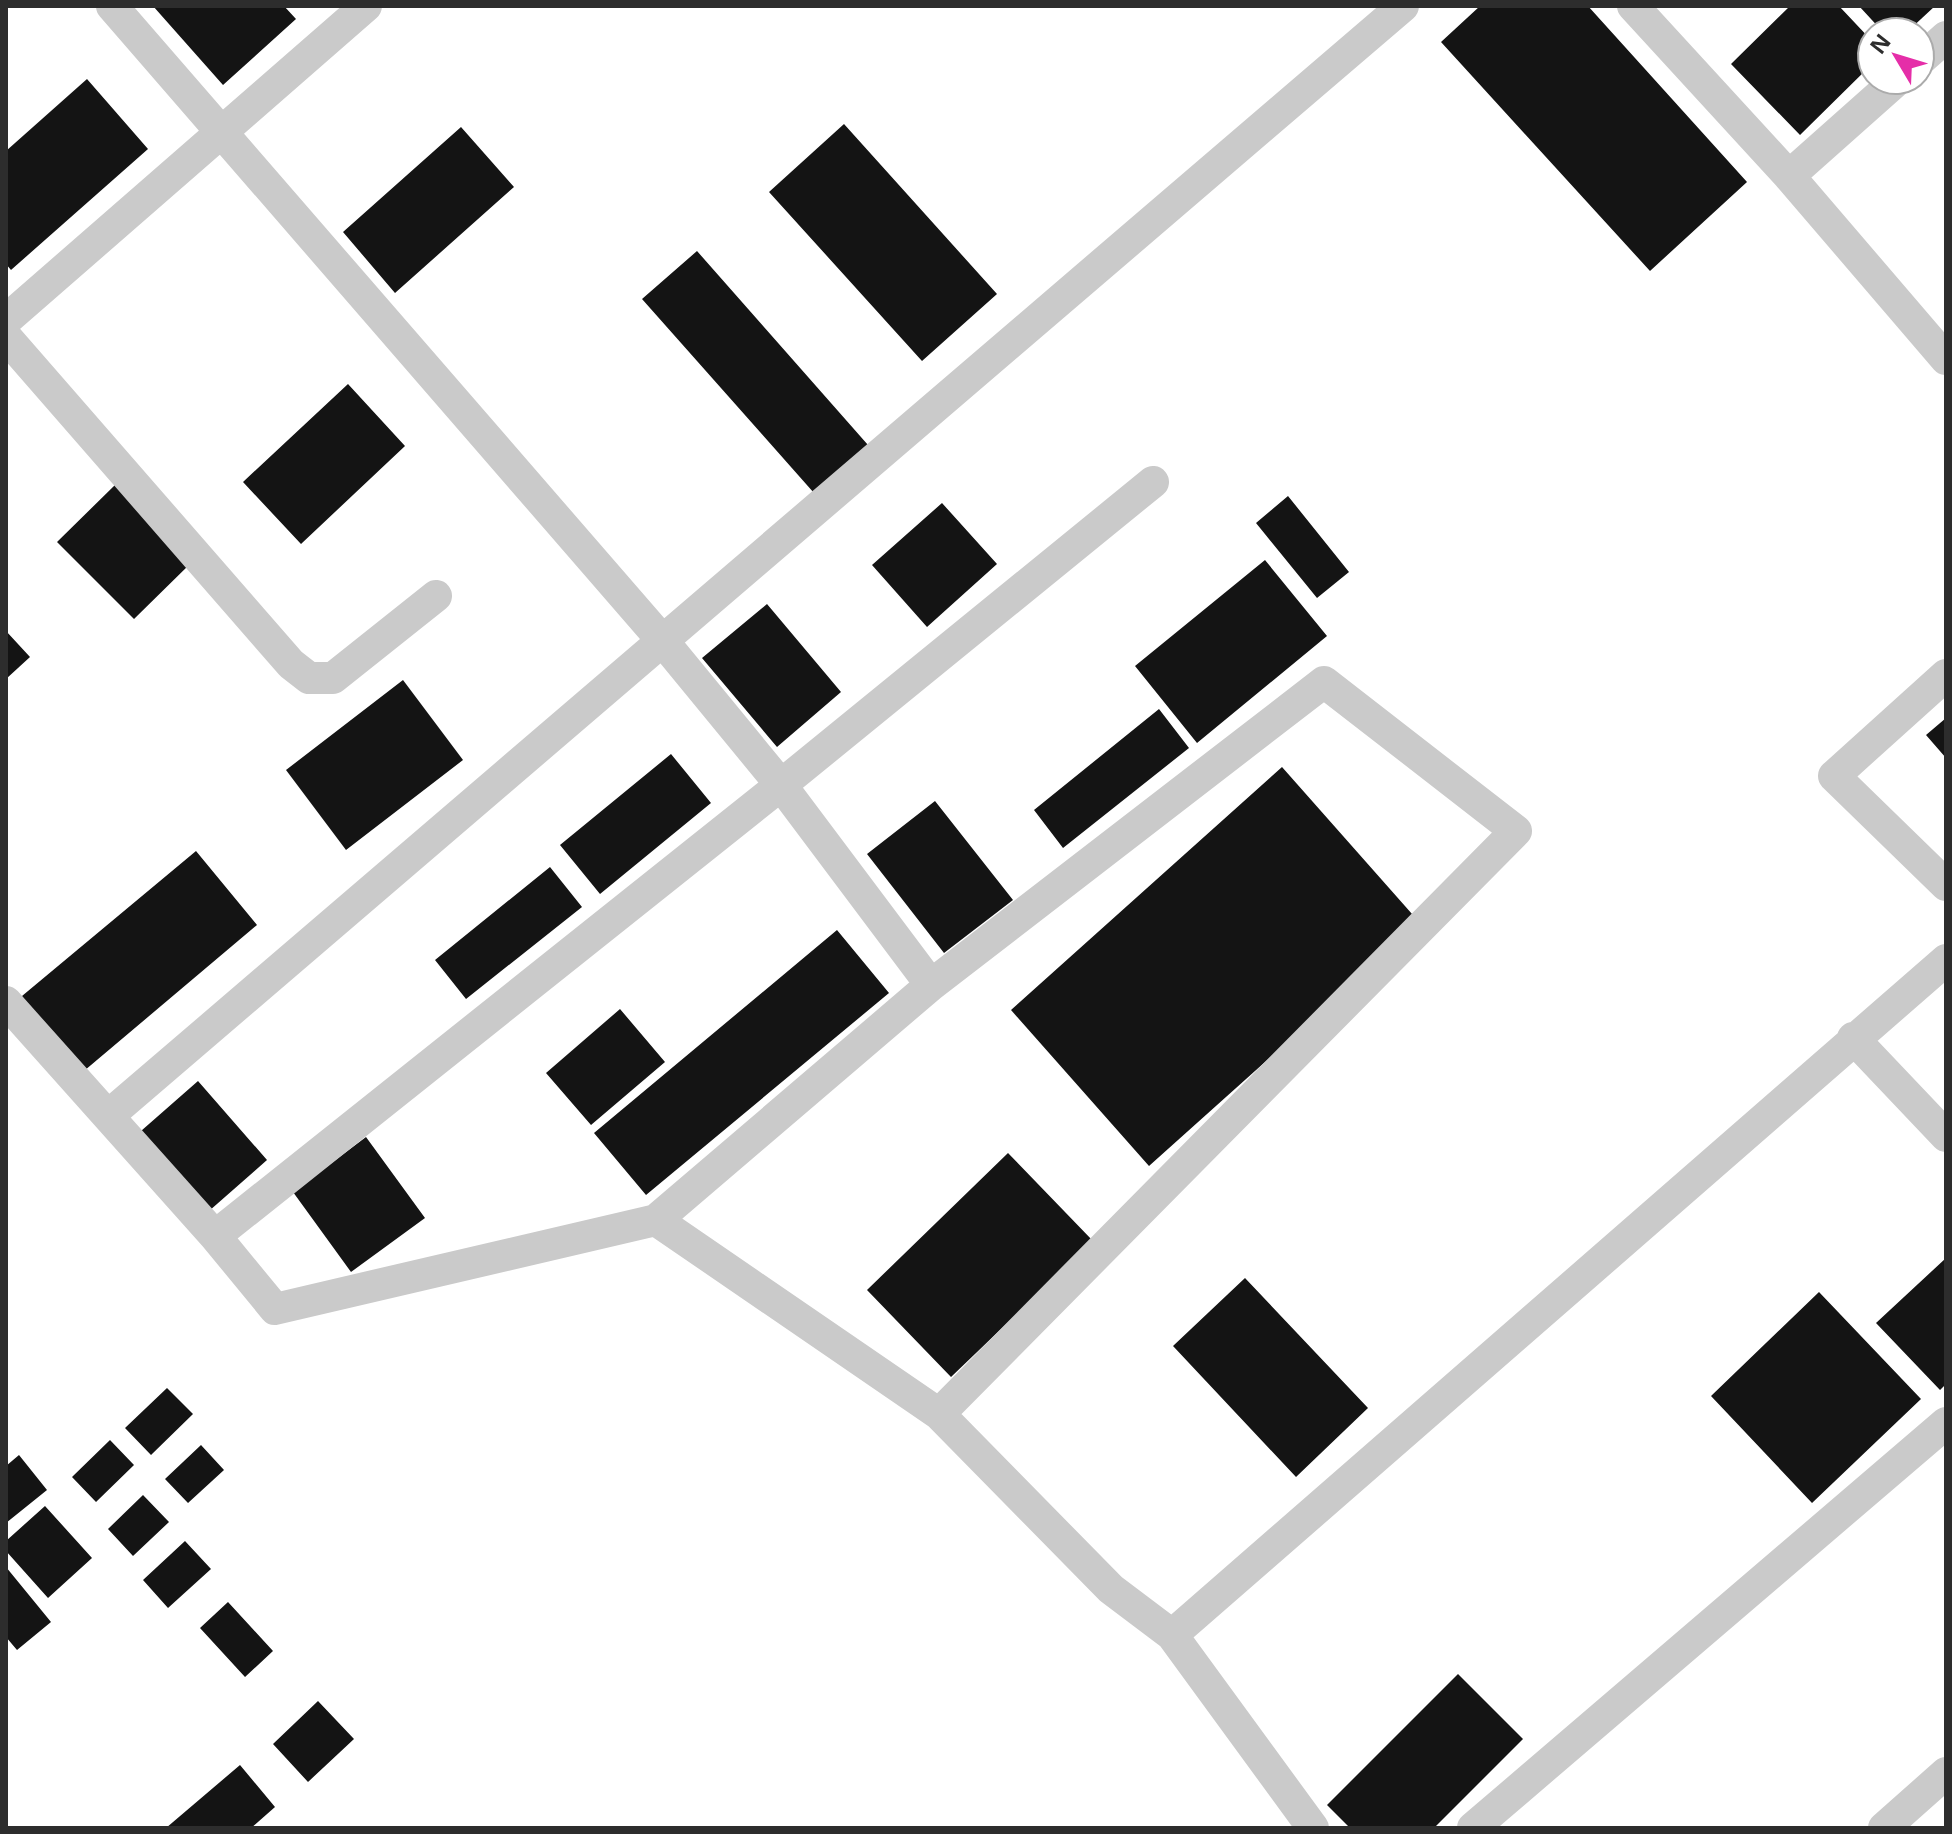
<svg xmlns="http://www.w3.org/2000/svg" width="1952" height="1834" font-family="'Noto Sans',sans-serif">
	<rect width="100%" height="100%" fill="#fff"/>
	<path fill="#141414" d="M153,6H284L296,19L223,85Z
		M1480,6H1588L1747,182L1650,271L1441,42Z
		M1790,6H1839L1872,41V64L1800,135L1731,64Z
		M1859,6H1935L1907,32H1883Z
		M87,79L148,149L11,270L6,264V151Z
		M844,124L997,294L922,361L769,192Z
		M461,127L514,187L395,293L343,232Z
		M697,251L868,445L814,493L642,299Z
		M348,384L405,446L301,544L243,482Z
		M115,485L192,562L134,619L57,542Z
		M1288,496L1349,572L1317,598L1256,523Z
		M942,503L997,564L927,627L872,565Z
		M1265,560L1327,636L1197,743L1135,666Z
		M767,604L841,692L777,747L702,658Z
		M6,631L30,657L6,679Z
		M403,680L463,760L346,850L286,770Z
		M1159,709L1189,748L1063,848L1034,810Z
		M1946,718V758L1926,735Z
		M671,754L711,803L600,894L560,845Z
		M1282,767L1420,923L1149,1166L1011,1010Z
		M935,801L1013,900L944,953L867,854Z
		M196,851L257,925L78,1076L16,1001Z
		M550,867L582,907L466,999L435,960Z
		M837,930L889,993L646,1195L594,1133Z
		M620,1009L665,1062L591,1125L546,1073Z
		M198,1081L267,1160L209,1211L141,1131Z
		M366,1137L425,1218L351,1272L293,1192Z
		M1008,1153L1093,1241L951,1377L867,1290Z
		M1946,1258V1384L1940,1390L1876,1323Z
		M1245,1278L1368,1408L1296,1477L1173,1346Z
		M1819,1292L1921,1399L1812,1503L1711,1396Z
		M167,1388L193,1414L151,1455L125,1428Z
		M110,1440L134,1465L96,1502L72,1477Z
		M201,1445L224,1470L188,1503L165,1479Z
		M19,1455L47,1490L6,1523V1466Z
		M143,1495L169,1522L133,1556L108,1529Z
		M45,1506L92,1558L48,1598L6,1551V1541Z
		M185,1541L211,1569L168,1608L143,1580Z
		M6,1567L51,1622L17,1650L6,1637Z
		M228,1602L273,1651L245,1677L200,1628Z
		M1458,1674L1523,1739L1434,1828H1350L1327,1805Z
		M318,1701L354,1739L308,1782L273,1744Z
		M240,1765L275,1807L251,1828H166Z"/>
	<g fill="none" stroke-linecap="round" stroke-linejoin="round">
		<path stroke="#cacaca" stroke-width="32" d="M112,6L662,640L781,785L931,985
			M1633,6L1789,176L1946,359
			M1920,60L1946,37
			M1789,176L1897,80
			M6,320L366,6
			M6,337L291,664L309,678H333L436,596
			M1946,675L1834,776L1946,885
			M6,1002L215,1236L275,1309L656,1220L939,1414L1111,1589L1172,1635L1313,1828
			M1853,1038L1946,1136
			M108,1116L1403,6
			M656,1220L931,985L1324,682L1516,831L939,1414
			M215,1236L781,785L1153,482
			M1172,1635L1946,960
			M1473,1828L1946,1423
			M1884,1828L1946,1773"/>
	</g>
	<rect width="1952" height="1834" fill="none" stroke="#2d2d2d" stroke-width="16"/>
	<g transform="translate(1896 56) rotate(308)"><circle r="38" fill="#ffffff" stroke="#ababab" stroke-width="2"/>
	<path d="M0-6L14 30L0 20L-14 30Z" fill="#e52ea8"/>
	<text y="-12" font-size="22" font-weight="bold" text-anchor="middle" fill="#2d2d2d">N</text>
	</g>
</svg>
